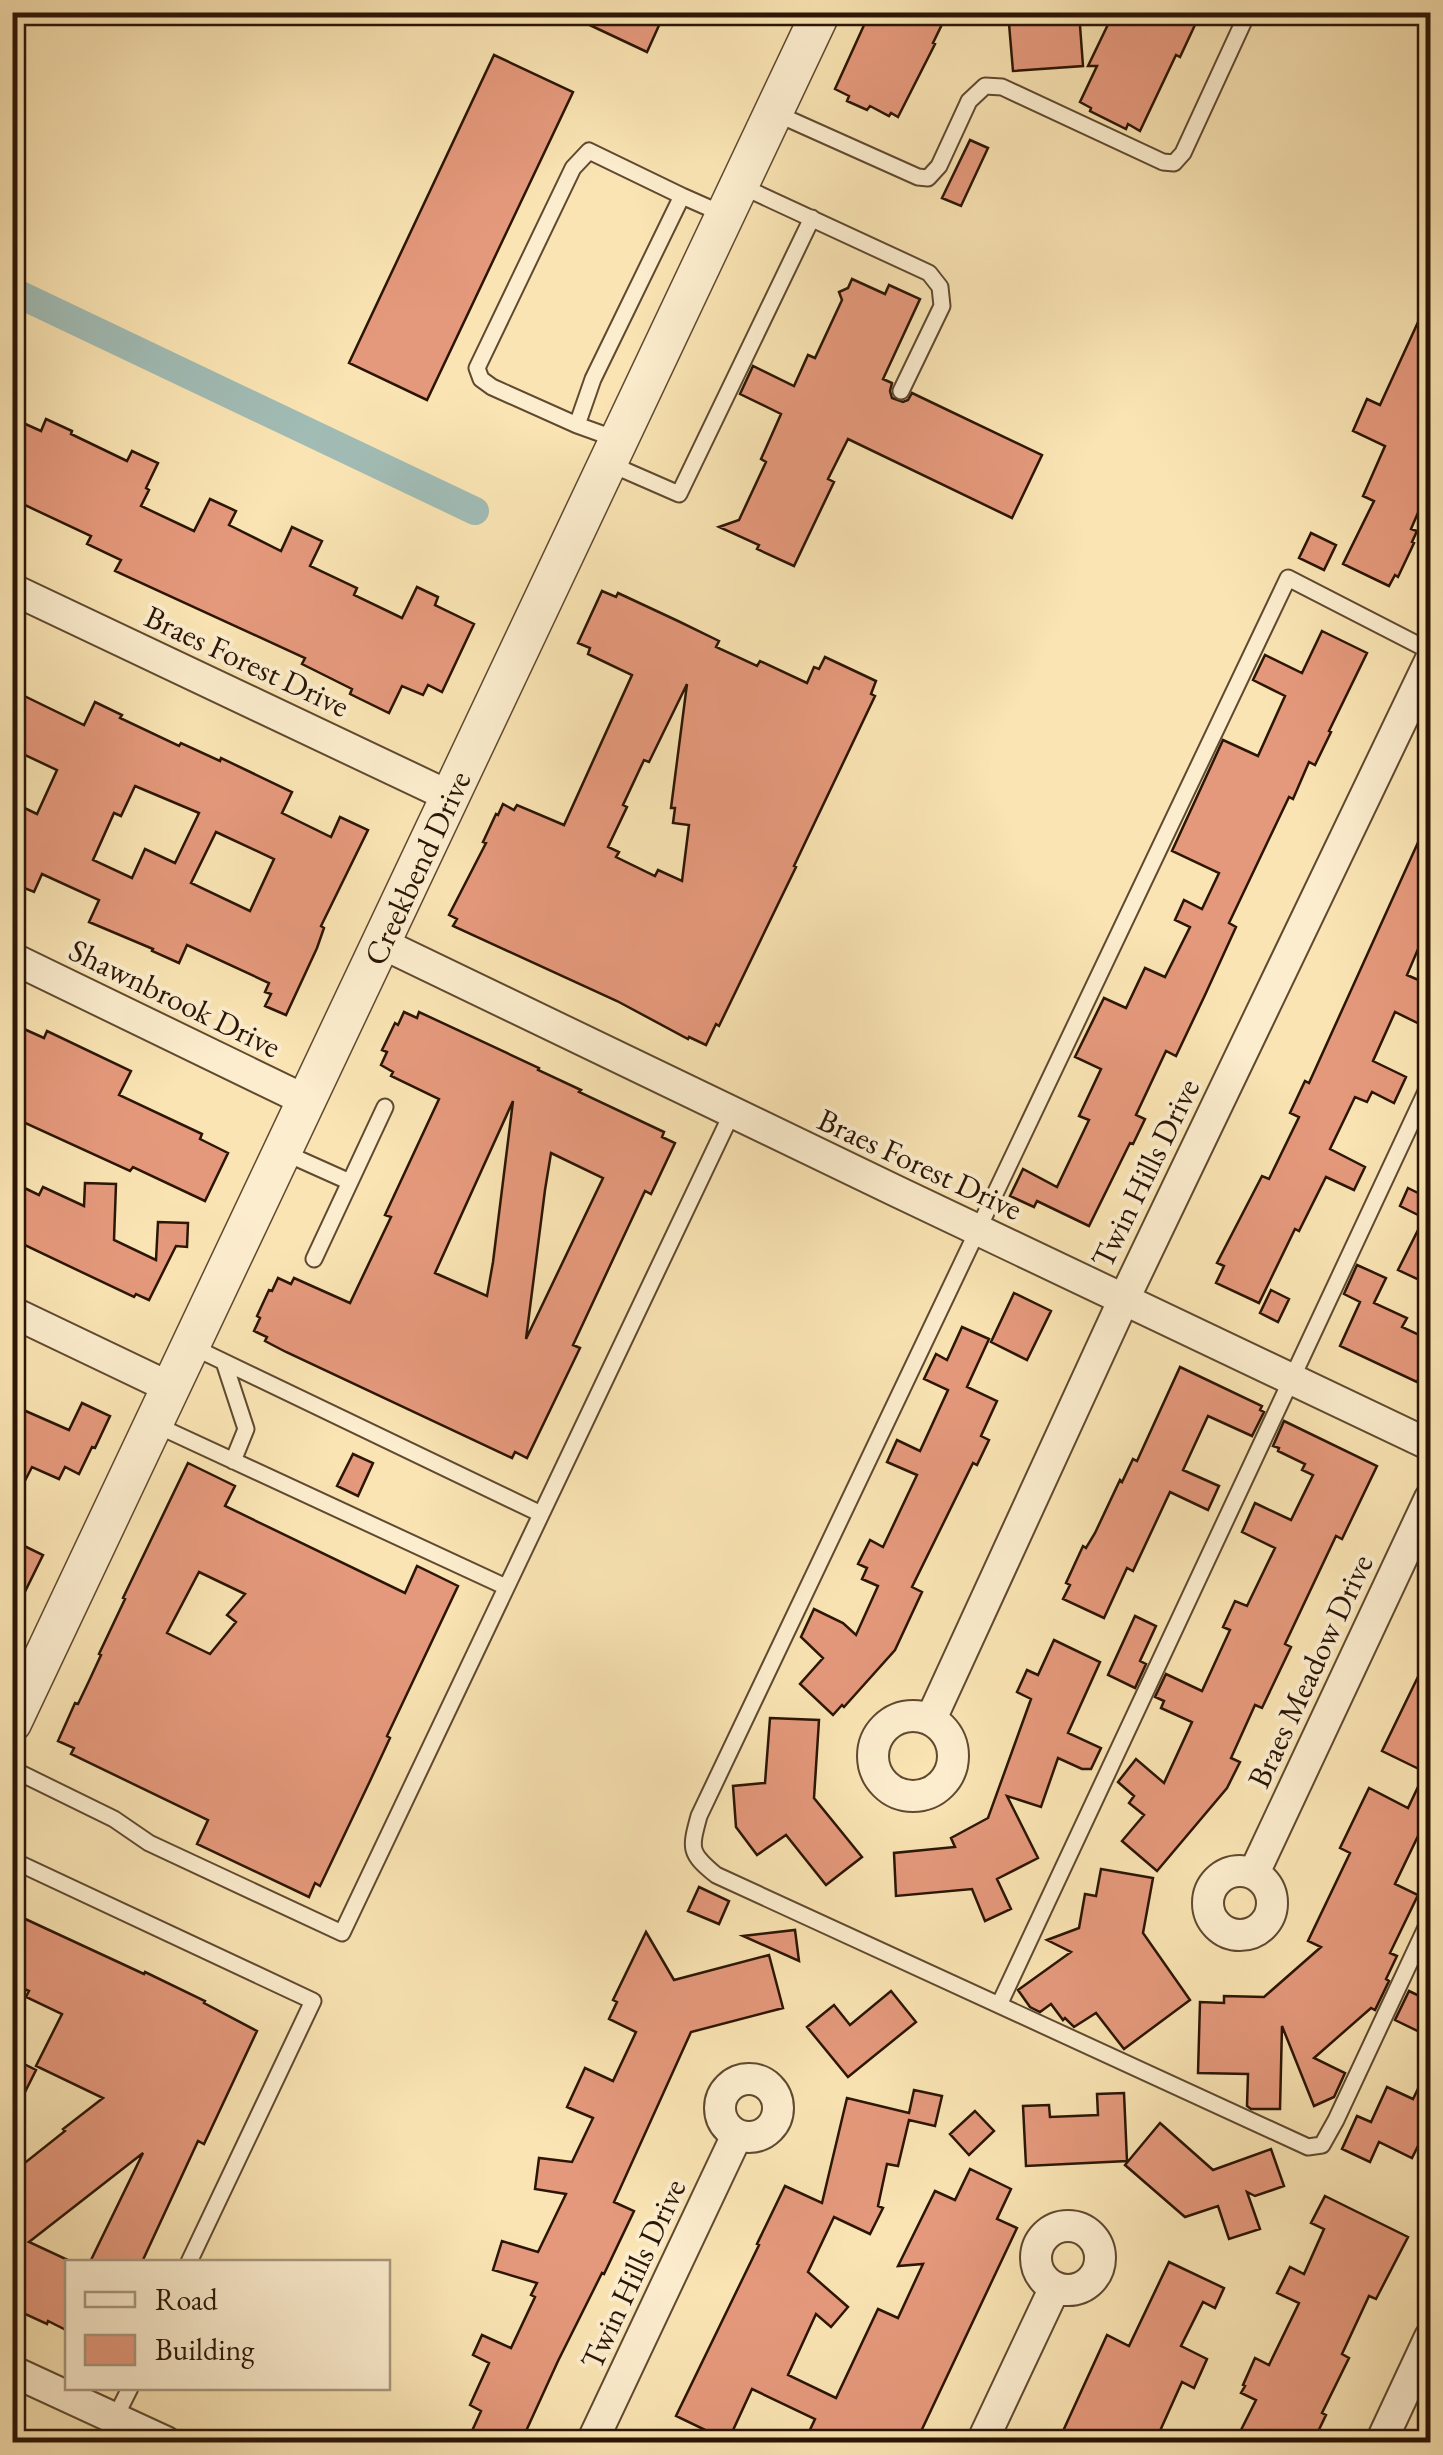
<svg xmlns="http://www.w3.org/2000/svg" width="1443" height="2455" font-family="'EB Garamond',serif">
	<rect width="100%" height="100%" fill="#fae4b3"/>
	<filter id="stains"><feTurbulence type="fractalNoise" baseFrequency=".002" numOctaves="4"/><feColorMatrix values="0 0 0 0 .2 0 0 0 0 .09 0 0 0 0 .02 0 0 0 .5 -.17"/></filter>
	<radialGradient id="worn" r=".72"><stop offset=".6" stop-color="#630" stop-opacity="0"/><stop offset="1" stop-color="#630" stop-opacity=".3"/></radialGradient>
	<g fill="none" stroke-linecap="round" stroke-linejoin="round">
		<path stroke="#a1bcb5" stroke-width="28" d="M12,291L475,511"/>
	</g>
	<path fill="#e5997c" stroke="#2b1505" stroke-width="2.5" fill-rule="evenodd" d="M562,12H665L647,52Z
		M870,12H948L933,43L935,44L898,117L891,113L889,116L870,106L867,110L847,101L849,96L835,89Z
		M1008,12H1079L1083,66L1013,71Z
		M1114,12H1201L1180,57L1176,55L1140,131L1128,124L1126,129L1090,111L1091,108L1080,102L1097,66H1088Z
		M494,55L573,92L427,400L349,363Z
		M970,140L988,148L961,206L942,198Z
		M852,279L885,294L889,285L920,299L883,379L892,383L890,391L892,398L903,402L908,400L912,393L1042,455L1012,518L848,439L828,479L834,482L794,566L757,549L759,545L719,527L739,520L766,462L761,459L781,414L740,394L753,366L794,386L808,355L815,358L842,300L839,292L848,288Z
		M1430,296V485L1411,529L1417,531L1412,542L1414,543L1398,577L1395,575L1389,586L1343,564L1374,501L1363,496L1385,446L1353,431L1367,399L1380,405Z
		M12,418L41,431L46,419L72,431L71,434L127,461L132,451L158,463L146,488L149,490L141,506L194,531L210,499L236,511L229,525L281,551L292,527L322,541L310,566L357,588L354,595L402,618L417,587L438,597L435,605L474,624L442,692L428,685L423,695L402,686L389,713L350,694L352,689L302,664L305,658L115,571L121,560L87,544L91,536L12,499Z
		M1311,533L1336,545L1324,570L1299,558Z
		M602,591L616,597L618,593L678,621L719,641L716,647L757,666L760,661L807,683L814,667L819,669L825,657L876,681L871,694L875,696L794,866L796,867L719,1026L716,1024L706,1045L689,1037L688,1039L617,1001L453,926L457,919L449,915L486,843L483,842L496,814L498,815L503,804L514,810L517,805L564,825L632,675L588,654L590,648L578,643ZM687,684L671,808H675L673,823L689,825L682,881L658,870L655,876L616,857L619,852L608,847L627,807L623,805L644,760L649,762Z
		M1322,631L1367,653L1329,731L1331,732L1315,765L1309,762L1293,799L1289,797L1229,923L1236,927L1205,995L1176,1056L1166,1051L1136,1115L1145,1119L1133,1144L1130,1143L1089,1226L1037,1201L1034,1207L1010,1196L1023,1169L1057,1187L1089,1120L1079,1116L1101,1069L1075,1057L1104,998L1126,1008L1145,968L1165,977L1190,927L1175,920L1184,900L1202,909L1219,873L1172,851L1223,740L1258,756L1285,696L1253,680L1265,655L1302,673Z
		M12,690L84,725L95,702L122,715L120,718L179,746L181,743L220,761L221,758L292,792L282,813L331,837L340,817L368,830L321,926L324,928L317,948L286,1015L265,1006L271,994L265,992L269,983L187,945L179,963L152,951L153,949L89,922L99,900L42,874L34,892L12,883V802L37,814L57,770L12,749ZM135,786L199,813L175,863L145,849L132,878L93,860L114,813L121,816ZM216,832L274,859L250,911L191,883Z
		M1430,816V921L1407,975L1430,985V1029L1395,1012L1373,1061L1406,1077L1394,1103L1372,1092L1367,1102L1355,1097L1330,1149L1365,1167L1354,1190L1326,1177L1299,1231L1295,1229L1259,1303L1216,1283L1224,1266L1217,1263L1262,1176L1269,1179L1299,1117L1290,1113L1305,1081L1309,1083Z
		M404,1012L417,1018L419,1012L539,1068L538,1070L581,1090L579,1092L664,1132L662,1137L675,1143L651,1194L645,1191L622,1240L573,1345L580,1348L527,1458L515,1452L512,1458L286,1352L265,1341L267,1337L254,1331L260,1318L257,1316L269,1290L272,1291L278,1278L291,1284L294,1278L350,1303L391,1217L385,1215L439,1099L391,1076L393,1072L381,1065L387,1052L382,1050L395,1023L398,1025ZM513,1101L493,1262L487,1296L435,1273ZM551,1153L603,1178L526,1339L545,1190Z
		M24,1029L44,1038L47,1031L131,1071L119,1095L202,1134L200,1139L228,1153L205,1201L133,1167L130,1171L12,1117V1053Z
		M12,1182L39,1195L43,1187L84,1206L85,1183L116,1184L114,1240L156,1260L158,1222L188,1223L187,1247L176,1246L149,1300L136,1294L134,1297L12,1239Z
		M1408,1188L1430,1199V1285L1398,1270L1424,1218L1400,1206Z
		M1357,1265L1386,1278L1374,1303L1407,1318L1402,1327L1430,1340V1353L1417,1382L1340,1346L1360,1302L1344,1294Z
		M1271,1290L1289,1299L1278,1322L1260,1313Z
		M1014,1293L1051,1311L1027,1360L991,1342Z
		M962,1327L989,1339L967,1387L997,1401L981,1436L989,1440L977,1465L973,1463L912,1587L922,1592L895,1650L844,1707L842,1705L833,1715L800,1684L823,1658L801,1637L814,1609L843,1623L856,1635L878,1586L862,1579L867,1568L858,1564L870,1540L883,1547L917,1475L887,1462L897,1440L920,1451L948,1390L924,1379L936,1354L947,1360Z
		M1180,1367L1262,1406L1260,1410L1264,1412L1252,1436L1208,1416L1183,1470L1219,1486L1208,1510L1170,1492L1133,1571L1127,1568L1104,1618L1063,1599L1070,1585L1066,1583L1083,1546L1086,1548L1095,1533L1120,1480L1122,1482L1133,1459L1137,1461Z
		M82,1403L110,1416L95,1448L92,1447L79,1474L65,1467L59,1479L32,1467L12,1506V1457L20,1442L12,1439V1405L69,1430Z
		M1284,1421L1377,1466L1342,1539L1336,1536L1285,1644L1291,1647L1262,1708L1255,1705L1231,1758L1240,1762L1227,1788L1157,1871L1122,1841L1144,1815L1129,1803L1134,1796L1118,1782L1136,1759L1164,1783L1192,1722L1161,1708L1164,1701L1155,1697L1166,1674L1202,1691L1230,1630L1223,1627L1235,1601L1247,1606L1275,1548L1242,1532L1255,1503L1291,1520L1313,1475L1302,1470L1305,1464L1278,1451L1279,1448L1273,1446Z
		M353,1454L373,1463L358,1496L337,1486Z
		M188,1463L235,1486L225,1506L405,1593L417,1566L458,1586L387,1736L390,1738L370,1781L320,1886L315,1883L309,1897L197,1844L208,1820L71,1754L74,1748L58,1741L75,1703L78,1704L89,1681L101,1655L99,1654L125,1599L123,1598ZM199,1572L245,1594L227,1615L236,1622L210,1654L167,1633Z
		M12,1540L43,1555L12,1618Z
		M1135,1616L1156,1626L1140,1661L1146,1664L1135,1688L1108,1675Z
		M1054,1640L1100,1662L1068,1733L1101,1748L1091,1769H1082L1058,1758L1041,1807L1007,1796L1038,1858L997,1879L1011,1909L985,1921L972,1889L896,1896L894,1853L955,1847L951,1838L988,1818L1031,1699L1017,1692L1027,1670L1038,1675Z
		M1430,1652V1840L1419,1834L1395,1884L1418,1895L1390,1953L1397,1956L1386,1979L1389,1981L1375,2010L1371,2008L1314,2058L1345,2073L1334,2097L1314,2106L1282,2026L1280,2109H1251L1247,2106L1248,2074L1198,2073L1200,2002L1224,2003V1996L1264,1997L1321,1947L1308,1941L1350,1853L1340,1848L1369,1788L1408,1808L1425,1772L1382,1751Z
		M770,1718L819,1720L814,1798L862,1857L826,1885L786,1835L757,1855L736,1827L733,1786L765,1783Z
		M1101,1869L1153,1878L1143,1933L1190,2000L1124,2049L1096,2013L1074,2027L1065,2018L1063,2020L1051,2004L1040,2012L1030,2007L1018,1990L1071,1952L1047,1940L1079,1928L1085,1894L1096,1896Z
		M699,1887L729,1901L719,1924L688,1911Z
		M21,1917L144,1974L145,1972L205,2001L204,2003L257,2031L204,2144L198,2141L142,2262H90L143,2153L29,2242L68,2260V2331L48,2321L47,2324L12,2308V2173L65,2131L63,2129L103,2098L36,2066L62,2014L26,1997L29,1991L12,1984V1934Z
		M795,1930L799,1961L743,1936Z
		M646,1932L674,1980L769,1955L783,2008L691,2032L614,2202L634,2211L604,2274L602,2273L558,2361L521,2442H467L481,2411L470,2405L489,2363L473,2355L482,2335L511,2348L535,2297L531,2295L537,2283L493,2270L502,2241L538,2252L566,2194L535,2189L539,2158L572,2162L593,2118L567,2107L585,2068L613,2081L636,2032L609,2019L617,2002L613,2000Z
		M891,1991L916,2022L848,2077L807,2027L834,2005L850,2025Z
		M1409,1991L1430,2001V2037L1395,2020Z
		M12,2058L36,2070L12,2118Z
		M1430,2064V2142L1422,2138L1412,2158L1379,2142L1370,2162L1342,2149L1357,2116L1371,2122L1387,2087L1413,2099Z
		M914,2090L942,2096L935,2126L909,2120L898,2166L887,2164L878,2206L883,2208L870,2234L834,2217L808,2272L848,2307L831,2327L816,2314L788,2375L836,2398L878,2309L898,2318L923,2264L898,2266L935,2191L955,2200L970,2169L1011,2189L997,2219L1017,2228L916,2442H831L809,2432L815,2419L752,2389L728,2441L676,2416L759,2245L757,2244L785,2186L822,2203L847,2098L909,2113Z
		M1124,2093L1127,2161L1026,2166L1023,2106L1049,2105L1050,2117L1098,2115L1097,2094Z
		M975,2111L994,2131L969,2155L950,2134Z
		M1160,2123L1213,2170L1271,2149L1284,2186L1255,2196L1247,2192L1260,2229L1229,2239L1218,2206L1185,2217L1125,2165Z
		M1325,2196L1408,2237L1376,2299L1369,2296L1342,2354L1349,2358L1322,2413L1326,2415L1313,2442H1235L1256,2400L1241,2393L1245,2386L1243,2385L1255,2358L1269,2365L1299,2303L1277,2293L1290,2267L1304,2274L1324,2229L1311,2223Z
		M1169,2262L1224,2288L1215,2308L1203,2302L1181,2346L1207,2359L1194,2388L1182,2382L1155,2442H1058L1107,2335L1129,2346Z"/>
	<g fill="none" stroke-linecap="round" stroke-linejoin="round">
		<g stroke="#5f4930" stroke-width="19">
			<path id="service" d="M775,113L918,177L928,178L939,166L969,101L985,86L1002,87L1163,162L1174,163L1183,153L1248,12
				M739,185L929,273L940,287L942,306L901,391
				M577,425L492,387L481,379L477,368L573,168L589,151L682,196
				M616,439L577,425L593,379L682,196L725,215
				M608,463L679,494L812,218
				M1430,651L1288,578L699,1816C690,1849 689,1853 716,1875L1308,2147L1322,2145L1336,2120L1430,1919
				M283,1152L350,1182
				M314,1259L385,1107
				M191,1346L541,1514
				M224,1362L246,1429L233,1461
				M154,1424L506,1587
				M12,1769L114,1819L149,1843L342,1933L732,1113
				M12,1860L313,2001L189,2262
				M999,2005L1430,1083
				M115,2418L130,2388"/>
		</g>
		<g stroke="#5f4930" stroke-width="34">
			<path id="minor" d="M12,589L451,797
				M381,943L896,1191L1430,1445
				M12,958L307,1101
				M12,1312L171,1388
				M873 1756a40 40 0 1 1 80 0a40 40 0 1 1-80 0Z
				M931,1719L1124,1299L1430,661
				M1208 1903a32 32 0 1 1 64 0a32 32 0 1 1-64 0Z
				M1254,1873L1430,1498
				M720 2108a29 29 0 1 1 58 0a29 29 0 1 1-58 0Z
				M1036 2258a32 32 0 1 1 64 0a32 32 0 1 1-64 0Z
				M12,2371L166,2442
				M592,2442L737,2135
				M982,2442L1055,2287
				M1381,2442L1430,2337"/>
		</g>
		<g stroke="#5f4930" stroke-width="41">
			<path id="tertiary" d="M12,1723L821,12"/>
		</g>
		<use href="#service" stroke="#fcedce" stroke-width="15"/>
		<use href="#minor" stroke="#fcedce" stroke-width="30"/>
		<use href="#tertiary" stroke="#fcedce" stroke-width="38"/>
	</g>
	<g text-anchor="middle" stroke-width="8" stroke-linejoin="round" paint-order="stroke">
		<g font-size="32" fill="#2b1505" stroke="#fcedce">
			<text transform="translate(247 661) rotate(25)" y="11">Braes Forest Drive</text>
			<text transform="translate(417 868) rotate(-65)" y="11">Creekbend Drive</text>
			<text transform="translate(175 998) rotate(26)" y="11">Shawnbrook Drive</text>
			<text transform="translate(920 1164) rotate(25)" y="11">Braes Forest Drive</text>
			<text transform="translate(1145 1173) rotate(-64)" y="11">Twin Hills Drive</text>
			<text transform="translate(1310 1671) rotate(-65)" y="11">Braes Meadow Drive</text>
			<text transform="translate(633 2274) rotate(-65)" y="11">Twin Hills Drive</text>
		</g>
	</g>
	<rect width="1443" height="2455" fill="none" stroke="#fae4b3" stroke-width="50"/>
	<rect x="15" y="15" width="1413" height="2425" fill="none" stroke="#2b1505" stroke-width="5"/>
	<rect x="25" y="25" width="1393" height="2405" fill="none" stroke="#2b1505" stroke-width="2.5"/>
	<rect x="65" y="2260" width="325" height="130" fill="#fcedce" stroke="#a8977e" stroke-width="2.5"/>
	<rect x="85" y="2292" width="50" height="15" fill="#fcedce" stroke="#a8977e" stroke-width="2.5"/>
	<text x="155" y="2310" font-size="30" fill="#2b1505">Road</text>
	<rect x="85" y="2335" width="50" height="30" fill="#e5997c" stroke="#a8977e" stroke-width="2.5"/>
	<text x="155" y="2360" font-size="30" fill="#2b1505">Building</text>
	<rect width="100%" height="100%" filter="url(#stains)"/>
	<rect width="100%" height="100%" fill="url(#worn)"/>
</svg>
